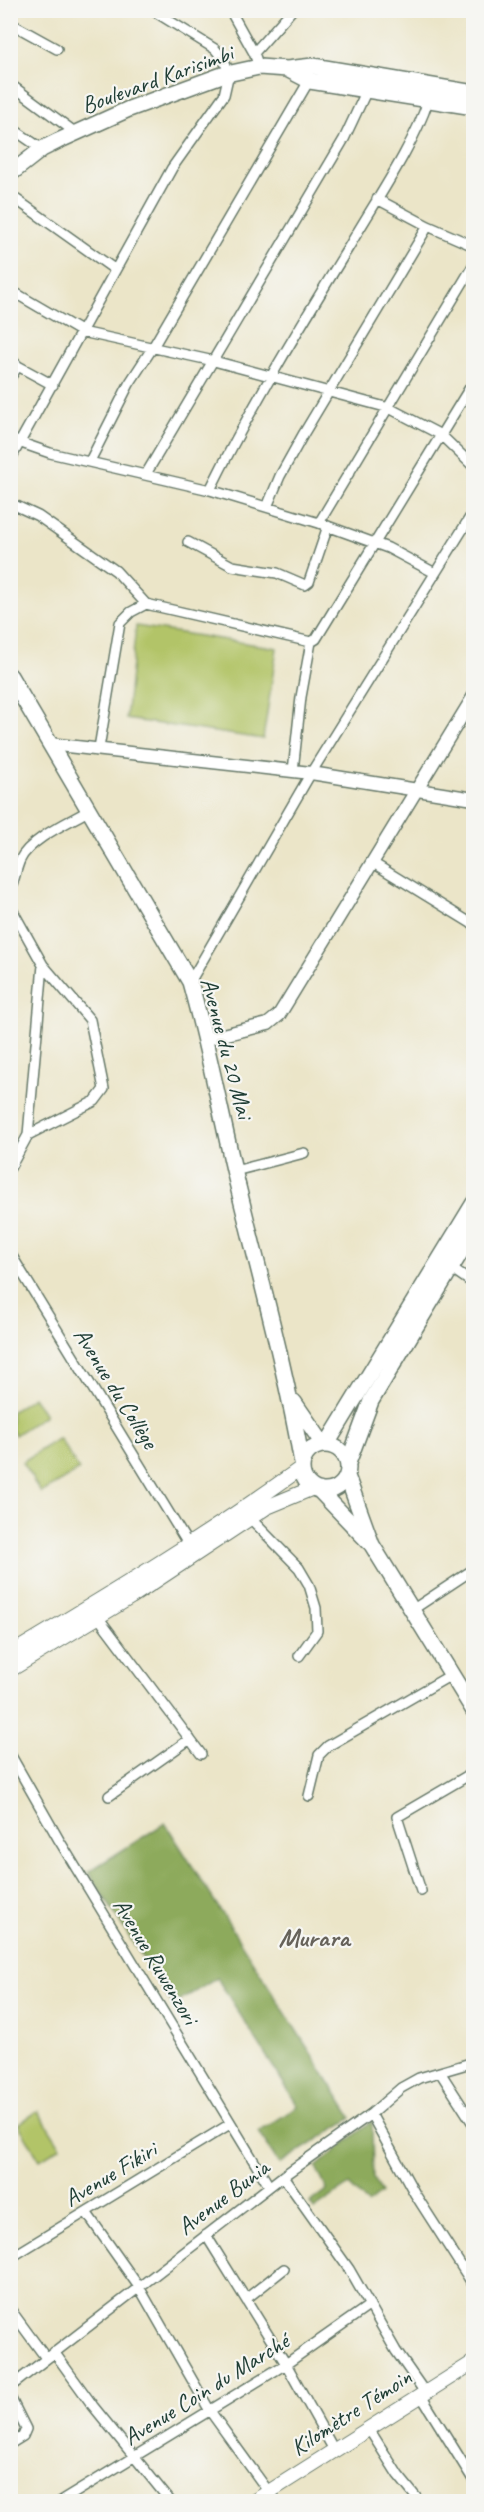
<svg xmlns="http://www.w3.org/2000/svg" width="484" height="2512" font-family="Caveat,sans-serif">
	<rect width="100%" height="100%" fill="#f6f6f2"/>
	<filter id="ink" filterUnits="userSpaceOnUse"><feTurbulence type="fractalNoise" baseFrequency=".0167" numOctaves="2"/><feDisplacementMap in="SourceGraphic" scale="12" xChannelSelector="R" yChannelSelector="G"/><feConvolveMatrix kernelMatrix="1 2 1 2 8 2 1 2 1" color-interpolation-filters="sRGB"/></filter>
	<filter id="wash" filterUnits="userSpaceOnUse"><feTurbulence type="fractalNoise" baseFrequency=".008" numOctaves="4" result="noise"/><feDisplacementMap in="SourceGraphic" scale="24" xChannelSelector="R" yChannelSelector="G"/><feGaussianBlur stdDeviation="1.35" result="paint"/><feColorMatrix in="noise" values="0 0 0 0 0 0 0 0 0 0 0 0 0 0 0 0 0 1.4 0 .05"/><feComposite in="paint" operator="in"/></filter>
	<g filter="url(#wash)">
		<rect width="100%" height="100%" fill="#ebe5c8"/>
		<path fill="#b2c467" stroke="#68804e" stroke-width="1.5" d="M136,626L277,648L263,739L126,719Z
			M33,1397L45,1415L15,1435L11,1429V1412Z
			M59,1438L79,1470L41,1493L22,1462Z
			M38,2111L61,2147L40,2160L18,2124Z"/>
		<path fill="#8daa5c" stroke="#567448" stroke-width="1.5" d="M165,1823L352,2118L279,2164L259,2132L298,2106L217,1978L173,2005L88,1872Z
			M372,2121L373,2179L382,2193L368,2204L349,2185L314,2209L310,2203L327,2190L316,2167Z"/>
	</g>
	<g filter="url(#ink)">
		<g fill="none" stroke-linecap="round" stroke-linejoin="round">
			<g stroke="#667868" stroke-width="12">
				<path id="minor" d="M230,10L254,53L259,67
					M10,23L57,49
					M254,53L292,10
					M10,84L76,133
					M10,127L42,149
					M10,195L114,269
					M377,199L428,226L474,246
					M10,290L82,332L214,361L389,408L441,435L474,467
					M10,358L18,366L53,385
					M10,378L18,366
					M10,439L50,453L210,490L319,523L388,548L435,573
					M10,460L172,168L224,95L229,73L224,60L215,49L152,10
					M90,461L129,384L153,347L310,79
					M146,474L344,139L367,90
					M210,490C252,405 301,325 350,245C375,202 413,147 428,101
					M10,503L38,516L116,571L146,604
					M267,507L280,476L304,433L428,226
					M319,523L474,264
					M188,542L232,566L277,573L305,585L309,582L328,526
					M99,748L120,623L131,612L146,604L311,642
					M293,771L301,697L311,642L316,639L474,381
					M373,863L474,925
					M10,891C14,881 16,869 20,860C30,839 69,822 88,811
					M10,906L43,965L90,1020L104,1089L95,1101L28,1135
					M190,982L311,773L474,511
					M10,1168L28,1135L43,965
					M235,1171L304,1153
					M10,1253L188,1544
					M451,1268L474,1284
					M250,1518L299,1568L309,1585L316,1608L317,1631L299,1656
					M412,1610L474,1569
					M95,1613L201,1754
					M10,1754L59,1840L269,2186
					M109,1796L190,1739
					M309,1796L319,1755L328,1746L451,1675
					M421,1891L397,1817L474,1772
					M440,2072L474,2125
					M371,2114L415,2194L474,2286
					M283,2176L349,2269L396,2351L424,2391
					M86,2212L139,2287L210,2411L276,2502
					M206,2235L286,2364L334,2450
					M10,2258L230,2124
					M246,2299L284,2269
					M10,2309L46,2358
					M54,2352L93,2406L171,2502
					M10,2387L283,2176L371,2114L401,2088L419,2078L474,2062
					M420,2394L474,2481
					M10,2397L26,2429L23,2436L10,2444
					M369,2429L398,2475L420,2502
					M60,2502L286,2364L370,2305"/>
			</g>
			<g stroke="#667868" stroke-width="15">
				<path id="tertiary" d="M49,744L311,773L474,799
					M206,1039L268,1024L279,1015L474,696"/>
			</g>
			<g stroke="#667868" stroke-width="16">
				<path id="secondary" d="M10,1654C109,1595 208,1535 301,1468
					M10,1670L131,1597L267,1507L313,1488
					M253,2502L474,2362"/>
			</g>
			<g stroke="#667868" stroke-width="18">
				<path id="primary" d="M287,69L310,81L474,107
					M10,174L42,149L58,141L129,109L222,75L259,67L287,69L313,66L474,93
					M327,1444L474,1203
					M348,1463L371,1401L474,1230"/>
			</g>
			<g stroke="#667868" stroke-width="18">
				<path id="trunk" d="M10,676L190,982C208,1046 220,1110 235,1174C258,1270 285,1365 302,1463
					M294,1402L323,1444
					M302 1468a23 23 0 1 1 46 0a23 23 0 1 1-46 0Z
					M347,1476L372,1545L474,1711
					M319,1490L369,1542"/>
			</g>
			<use href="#minor" stroke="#fff" stroke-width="9"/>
			<use href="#tertiary" stroke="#fff" stroke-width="12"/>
			<use href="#secondary" stroke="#fff" stroke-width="14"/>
			<use href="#primary" stroke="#fff" stroke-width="15"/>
			<use href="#trunk" stroke="#fff" stroke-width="15"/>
		</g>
	</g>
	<g text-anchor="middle" stroke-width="4.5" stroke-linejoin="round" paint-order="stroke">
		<g font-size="24" fill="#1f3d34" stroke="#f6f6f2">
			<text transform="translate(157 79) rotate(-20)" y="8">Boulevard Karisimbi</text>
			<text transform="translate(227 1048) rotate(75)" y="8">Avenue du 20 Mai</text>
			<text transform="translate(116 1388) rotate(58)" y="8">Avenue du Collège</text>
			<text transform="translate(156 1961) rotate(59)" y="8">Avenue Ruwenzori</text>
			<text transform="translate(110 2174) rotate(-31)" y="8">Avenue Fikiri</text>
			<text transform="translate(223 2197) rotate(-37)" y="8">Avenue Bunia</text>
			<text transform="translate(206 2389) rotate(-32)" y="8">Avenue Coin du Marché</text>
			<text transform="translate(351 2412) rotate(-33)" y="8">Kilomètre Témoin</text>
		</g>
		<g font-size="27" font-weight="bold" fill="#66625a" stroke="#f6f6f2">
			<text x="314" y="1946">Murara</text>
		</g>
	</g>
	<rect width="484" height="2512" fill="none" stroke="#f6f6f2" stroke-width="36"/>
</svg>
